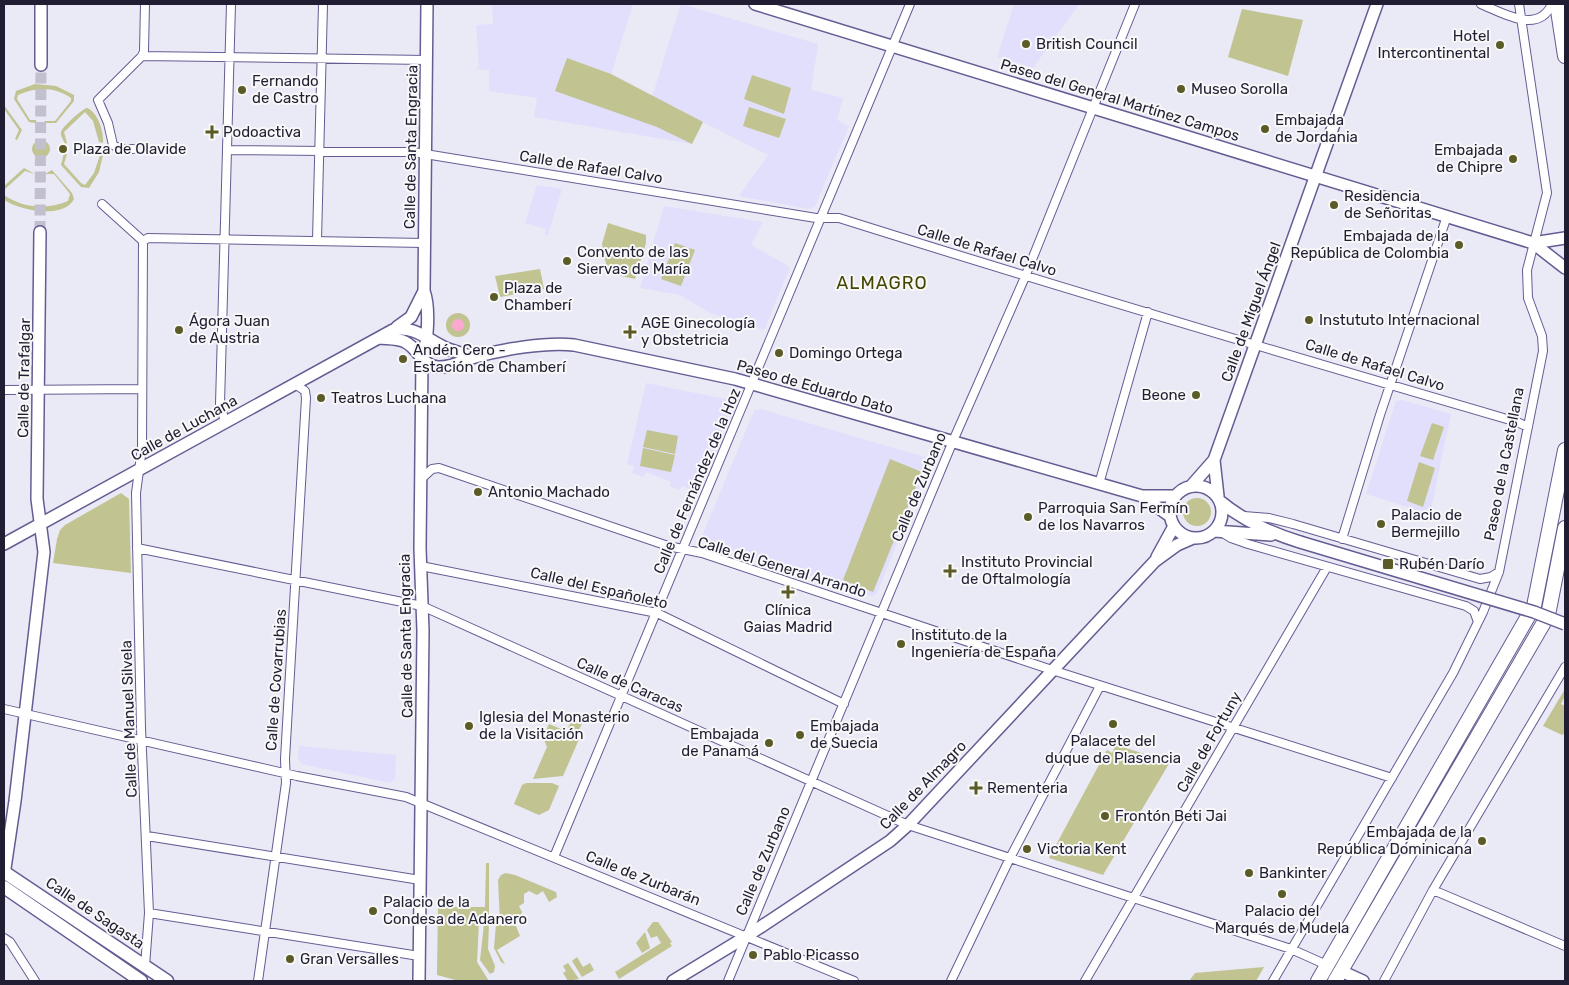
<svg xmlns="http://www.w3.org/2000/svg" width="1569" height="985" font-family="Rubik,sans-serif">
	<rect width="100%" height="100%" fill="#eae9f6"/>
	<path fill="#e1dffb" d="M492,4H633L611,75L652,97L681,4L818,44L811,90L843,98L837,120L849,126L815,206L809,209L739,196L768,155L703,122L692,144L534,117L537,98L489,91V70L475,69L479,67L476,25L493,24Z
		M1014,4H1079L1033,68L997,57Z
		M537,185L562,189L548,235H544L546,229L525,223Z
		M664,206L763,222L751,245L790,267L764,330L710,313L680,295L640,288Z
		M646,383L730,400L733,405L697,492L682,486L680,490L670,486L671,482L646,472L644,477L632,473L634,466L627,464Z
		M1402,400L1451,414L1430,514L1366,494L1396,401Z
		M760,409L928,458L930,463L877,593L872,596L704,541L702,536L754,411Z
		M299,746L396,755L395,779L390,783L302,764L298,759Z"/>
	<path fill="#c1c391" d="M1242,9L1303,20L1288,76L1228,57Z
		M567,58L611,74L703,122L692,144L657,127L555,91Z
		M752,75L791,88L784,114L744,99Z
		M35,84L56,86L74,95V101L56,123H46L44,121H55L71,101V98C54,86 36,87 18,95L17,99L30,120H36V123L29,122L14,99L16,91Z
		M4,105L22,130L17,140L15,139L19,130L4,109Z
		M749,107L786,119L779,138L743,126Z
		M87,108C98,112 104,132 103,143L99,142L93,121L85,112L64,132L67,143L65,144C64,141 60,136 61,132C62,127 82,109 87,108Z
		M32 149a9 9 0 1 1 18 0a9 9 0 1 1-18 0Z
		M64,153L67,154L64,164L81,183L85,185L94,173L100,155H103L99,172L89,188L81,187L61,165Z
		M24,168L35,174L25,171L4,190V186Z
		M52,170L72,193L74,199C63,220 19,210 4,200V195C23,208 46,210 68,201L70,194L54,174H45Z
		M608,223L646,235V243L635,279L617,275L607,269L602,244Z
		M675,243L695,250L681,286L661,279Z
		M540,269L544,289L500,297L495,276Z
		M446 325a12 12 0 1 1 24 0a12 12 0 1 1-24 0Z
		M1432,423L1444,427L1433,460L1420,456Z
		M647,430L678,436L675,454L643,447Z
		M643,448L675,455L671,472L640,466Z
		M890,459L922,472L873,592L843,580Z
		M1419,462L1435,468L1423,507L1407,501Z
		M121,493L129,499L131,573L53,563L57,539L60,530L65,525Z
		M1183 512a14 14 0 1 1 28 0a14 14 0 1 1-28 0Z
		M1565,689V696L1561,704L1565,706V733L1562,735L1543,726Z
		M575,713L585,717L578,732L568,728Z
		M549,724L580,737L563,776L533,779L547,747L543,737Z
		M1116,745L1170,762L1103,875L1049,858L1107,750L1112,753Z
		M526,783H552L559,786L549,810L539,815L514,804L522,785Z
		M486,863H489V919H483L479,922L477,962L489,981H459L437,975L438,907H485Z
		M506,873L515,875L556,892L557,897L549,902L543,891L537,895L529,891L524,894V903L519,906L522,912L518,922L500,921L498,880L501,875Z
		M653,922H658L672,942L670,943L672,946L619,979L615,972L661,943L657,936L651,938L647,930Z
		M484,924H489L488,949L495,966L494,972L490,974L480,960Z
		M496,924L516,926L520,936L497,950L505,964L501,962L494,948Z
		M645,932L650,948L642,953L636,943Z
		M577,957L583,967L590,963L594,970L582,977L572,961Z
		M568,963L579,979L568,981L563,973L566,971L563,966Z
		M1264,967L1256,981H1189L1195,973Z"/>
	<path fill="#fca9d2" d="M452 325a6 6 0 1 1 12 0a6 6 0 1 1-12 0Z"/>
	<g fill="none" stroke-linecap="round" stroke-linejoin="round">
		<path stroke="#c2c0cf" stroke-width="11" stroke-dasharray="11 5.5" stroke-linecap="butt" d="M40,232L41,65"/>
		<g stroke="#645d93" stroke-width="10">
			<path id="street" d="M1481,4C1503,13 1538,35 1552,4
				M142,56L427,60
				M133,149H121L113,145L108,123L98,100L142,56L144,51L145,4
				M228,150L413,152L816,218H839C1064,289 1291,356 1517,422L1528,427
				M102,204L143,241
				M317,240L323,4
				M143,241L142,448L136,493L141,728L149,913L145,966
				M143,241L148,238L425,243
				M4,390L141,389
				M225,422L220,404L231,4
				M421,479L432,469L439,468L668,546L702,553L1052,670L1392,778
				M1099,484L1148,312
				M1244,516L1269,518L1293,524L1480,579L1491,577L1499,572
				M1223,533L1231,538L1248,544L1466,606L1474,611L1478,622
				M1342,539L1380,415L1447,216
				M137,548L422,606L908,825L1291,949L1329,966
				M421,566L657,613L844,704
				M4,709L297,776L406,797L854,981
				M147,836L420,880
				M554,857L910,4
				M1433,890L1565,946
				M149,913L419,956
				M4,938L10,942L35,981
				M258,981L286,783L285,759L306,398L305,391L295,384
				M728,981L953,441L1025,277L1135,4
				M951,981L1010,858L1100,686
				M1085,981L1327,567
				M1273,981L1453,673L1483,612L1499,572L1543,351L1542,336L1528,298L1527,270L1547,193L1519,4
				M1384,981L1433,890L1565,667"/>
		</g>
		<g stroke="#645d93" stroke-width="14">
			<path id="secondary" d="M41,4V65
				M755,4L1533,243L1565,268
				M1533,243L1565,238
				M397,327L411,317L424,291
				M379,338C387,339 398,338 405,342C418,348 422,366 438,367C451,368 463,361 475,357C503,349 546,342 574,345L735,379L1142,496H1175
				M1214,460L1218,496
				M1192,485L1214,460L1377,4
				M1170 512a26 26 0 1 1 52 0a26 26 0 1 1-52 0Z
				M1142,496L1170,516
				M1221,502C1244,521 1271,533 1300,542
				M1214,531L1271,535
				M4,544L393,330C415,325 429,341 448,349C457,352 466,355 475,357
				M1157,557L1174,526
				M4,875L15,801L44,552L37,499L40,232
				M1341,971L1363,981
				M419,981L423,631L420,548L422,360C428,343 430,307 424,291L427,4
				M673,981L747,936L890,841L908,825L1155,561L1177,545L1193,538"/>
		</g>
		<g stroke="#645d93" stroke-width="15">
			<path id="primary" d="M4,872L167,981
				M4,887L141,981"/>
		</g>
		<g stroke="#645d93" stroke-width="16">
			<path id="highway" d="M1557,4L1565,56
				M1318,981L1534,606L1565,450
				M1335,981L1543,624L1549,610L1565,528"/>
		</g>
		<use href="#street" stroke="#fff" stroke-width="8"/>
		<use href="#secondary" stroke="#fff" stroke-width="11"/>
		<use href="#primary" stroke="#fff" stroke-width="12"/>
		<use href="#highway" stroke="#fff" stroke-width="14"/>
		<g stroke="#645d93" stroke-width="14" stroke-linecap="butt">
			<path id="secondary-bridge" d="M1300,542L1534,612L1565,624"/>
		</g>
		<use href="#secondary-bridge" stroke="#fff" stroke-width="11"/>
	</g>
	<g fill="#5b5b28" stroke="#f8f8f8" stroke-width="2">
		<circle cx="1026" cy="44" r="5"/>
		<circle cx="1500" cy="45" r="5"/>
		<circle cx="1181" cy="89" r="5"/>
		<circle cx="242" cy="90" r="5"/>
		<circle cx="1265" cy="129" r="5"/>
		<path d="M209.5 124.5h5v5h5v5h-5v5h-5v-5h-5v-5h5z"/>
		<circle cx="63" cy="149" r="5"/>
		<circle cx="1513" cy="159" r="5"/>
		<circle cx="1334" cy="205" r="5"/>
		<circle cx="1459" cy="245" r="5"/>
		<circle cx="567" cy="261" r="5"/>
		<circle cx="494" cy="297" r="5"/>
		<circle cx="1309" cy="320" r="5"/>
		<circle cx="179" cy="330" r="5"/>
		<path d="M627.5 324.5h5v5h5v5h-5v5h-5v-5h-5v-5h5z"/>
		<circle cx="779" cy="353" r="5"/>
		<circle cx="403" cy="359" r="5"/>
		<circle cx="1196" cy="395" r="5"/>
		<circle cx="321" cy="398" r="5"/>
		<circle cx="478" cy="492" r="5"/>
		<circle cx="1028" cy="517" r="5"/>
		<circle cx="1381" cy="524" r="5"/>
		<rect x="1382" y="558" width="12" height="12" rx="2.5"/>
		<path d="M947.5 563.5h5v5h5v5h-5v5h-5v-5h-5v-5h5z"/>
		<path d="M785.5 584.5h5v5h5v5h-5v5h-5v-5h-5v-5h5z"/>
		<circle cx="901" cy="644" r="5"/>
		<circle cx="1113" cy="724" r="5"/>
		<circle cx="469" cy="726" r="5"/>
		<circle cx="800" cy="735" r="5"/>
		<circle cx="769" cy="743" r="5"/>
		<path d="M973.5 780.5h5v5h5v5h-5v5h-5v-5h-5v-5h5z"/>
		<circle cx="1105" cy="816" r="5"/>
		<circle cx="1482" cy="841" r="5"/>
		<circle cx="1027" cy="849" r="5"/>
		<circle cx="1249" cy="873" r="5"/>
		<circle cx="1282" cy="894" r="5"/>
		<circle cx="373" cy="911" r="5"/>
		<circle cx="753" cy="955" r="5"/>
		<circle cx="290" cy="959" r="5"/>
	</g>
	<g text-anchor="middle" stroke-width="4" stroke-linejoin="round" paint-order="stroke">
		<g font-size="15" fill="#211e34" stroke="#f8f8f8" text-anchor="start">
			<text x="1490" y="41" text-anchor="end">Hotel<tspan x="1490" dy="17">Intercontinental</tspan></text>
			<text x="1036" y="49">British Council</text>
			<text x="252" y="86">Fernando<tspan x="252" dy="17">de Castro</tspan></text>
			<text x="1191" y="94">Museo Sorolla</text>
			<text x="1275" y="125">Embajada<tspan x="1275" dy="17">de Jordania</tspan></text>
			<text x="223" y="137">Podoactiva</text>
			<text x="73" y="154">Plaza de Olavide</text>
			<text x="1503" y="155" text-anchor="end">Embajada<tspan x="1503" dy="17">de Chipre</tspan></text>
			<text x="1344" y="201">Residencia<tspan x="1344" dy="17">de Señoritas</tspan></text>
			<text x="1449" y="241" text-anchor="end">Embajada de la<tspan x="1449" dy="17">República de Colombia</tspan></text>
			<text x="577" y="257">Convento de las<tspan x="577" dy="17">Siervas de María</tspan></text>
			<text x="504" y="293">Plaza de<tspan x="504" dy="17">Chamberí</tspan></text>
			<text x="1319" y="325">Instututo Internacional</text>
			<text x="189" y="326">Ágora Juan<tspan x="189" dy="17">de Austria</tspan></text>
			<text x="641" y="328">AGE Ginecología<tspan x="641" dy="17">y Obstetricia</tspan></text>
			<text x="413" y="355">Andén Cero -<tspan x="413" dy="17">Estación de Chamberí</tspan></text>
			<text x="789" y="358">Domingo Ortega</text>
			<text x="1186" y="400" text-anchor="end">Beone</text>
			<text x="331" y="403">Teatros Luchana</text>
			<text x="488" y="497">Antonio Machado</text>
			<text x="1038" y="513">Parroquia San Fermín<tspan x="1038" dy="17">de los Navarros</tspan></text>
			<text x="1391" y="520">Palacio de<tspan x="1391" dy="17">Bermejillo</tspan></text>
			<text x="961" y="567">Instituto Provincial<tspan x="961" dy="17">de Oftalmología</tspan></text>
			<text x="1399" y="569">Rubén Darío</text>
			<text x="788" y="615" text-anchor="middle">Clínica<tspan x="788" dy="17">Gaias Madrid</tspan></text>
			<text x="911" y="640">Instituto de la<tspan x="911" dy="17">Ingeniería de España</tspan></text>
			<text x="479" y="722">Iglesia del Monasterio<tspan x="479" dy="17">de la Visitación</tspan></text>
			<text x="810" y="731">Embajada<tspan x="810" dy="17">de Suecia</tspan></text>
			<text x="759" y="739" text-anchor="end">Embajada<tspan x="759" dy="17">de Panamá</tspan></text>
			<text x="1113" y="746" text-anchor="middle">Palacete del<tspan x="1113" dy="17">duque de Plasencia</tspan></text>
			<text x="987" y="793">Rementeria</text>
			<text x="1115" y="821">Frontón Beti Jai</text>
			<text x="1472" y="837" text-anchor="end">Embajada de la<tspan x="1472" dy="17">República Dominicana</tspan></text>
			<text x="1037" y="854">Victoria Kent</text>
			<text x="1259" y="878">Bankinter</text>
			<text x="383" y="907">Palacio de la<tspan x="383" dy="17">Condesa de Adanero</tspan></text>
			<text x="1282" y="916" text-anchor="middle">Palacio del<tspan x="1282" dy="17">Marqués de Mudela</tspan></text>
			<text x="763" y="960">Pablo Picasso</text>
			<text x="300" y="964">Gran Versalles</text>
		</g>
		<g font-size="15" fill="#211e34" stroke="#f8f8f8">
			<text transform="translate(1120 100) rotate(17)" y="5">Paseo del General Martínez Campos</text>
			<text transform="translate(411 147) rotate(-89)" y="5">Calle de Santa Engracia</text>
			<text transform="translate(591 167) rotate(9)" y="5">Calle de Rafael Calvo</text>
			<text transform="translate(987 250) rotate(17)" y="5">Calle de Rafael Calvo</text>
			<text transform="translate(1251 312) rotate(-70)" y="5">Calle de Miguel Ángel</text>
			<text transform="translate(1375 365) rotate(17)" y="5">Calle de Rafael Calvo</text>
			<text transform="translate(24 378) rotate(-89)" y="5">Calle de Trafalgar</text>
			<text transform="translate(815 387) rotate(16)" y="5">Paseo de Eduardo Dato</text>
			<text transform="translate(184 428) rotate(-29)" y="5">Calle de Luchana</text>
			<text transform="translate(1504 464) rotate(-79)" y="5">Paseo de la Castellana</text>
			<text transform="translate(697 481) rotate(-67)" y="5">Calle de Fernández de la Hoz</text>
			<text transform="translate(919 487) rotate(-67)" y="5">Calle de Zurbano</text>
			<text transform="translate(782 567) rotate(17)" y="5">Calle del General Arrando</text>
			<text transform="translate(599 588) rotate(13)" y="5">Calle del Españoleto</text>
			<text transform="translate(406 636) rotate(-91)" y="5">Calle de Santa Engracia</text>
			<text transform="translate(276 680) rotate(-86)" y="5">Calle de Covarrubias</text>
			<text transform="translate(630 685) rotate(24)" y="5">Calle de Caracas</text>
			<text transform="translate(129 719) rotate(-92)" y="5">Calle de Manuel Silvela</text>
			<text transform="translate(1209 742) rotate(-60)" y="5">Calle de Fortuny</text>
			<text transform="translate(923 785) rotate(-46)" y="5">Calle de Almagro</text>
			<text transform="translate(763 861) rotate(-67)" y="5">Calle de Zurbano</text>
			<text transform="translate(643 878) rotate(22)" y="5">Calle de Zurbarán</text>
			<text transform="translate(95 913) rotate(34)" y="5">Calle de Sagasta</text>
		</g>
		<g font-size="18" letter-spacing="1" fill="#464604" stroke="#f8f8f8">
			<text x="882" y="289">ALMAGRO</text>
		</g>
	</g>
	<rect width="1569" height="985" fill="none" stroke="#211e34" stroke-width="10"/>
</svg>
